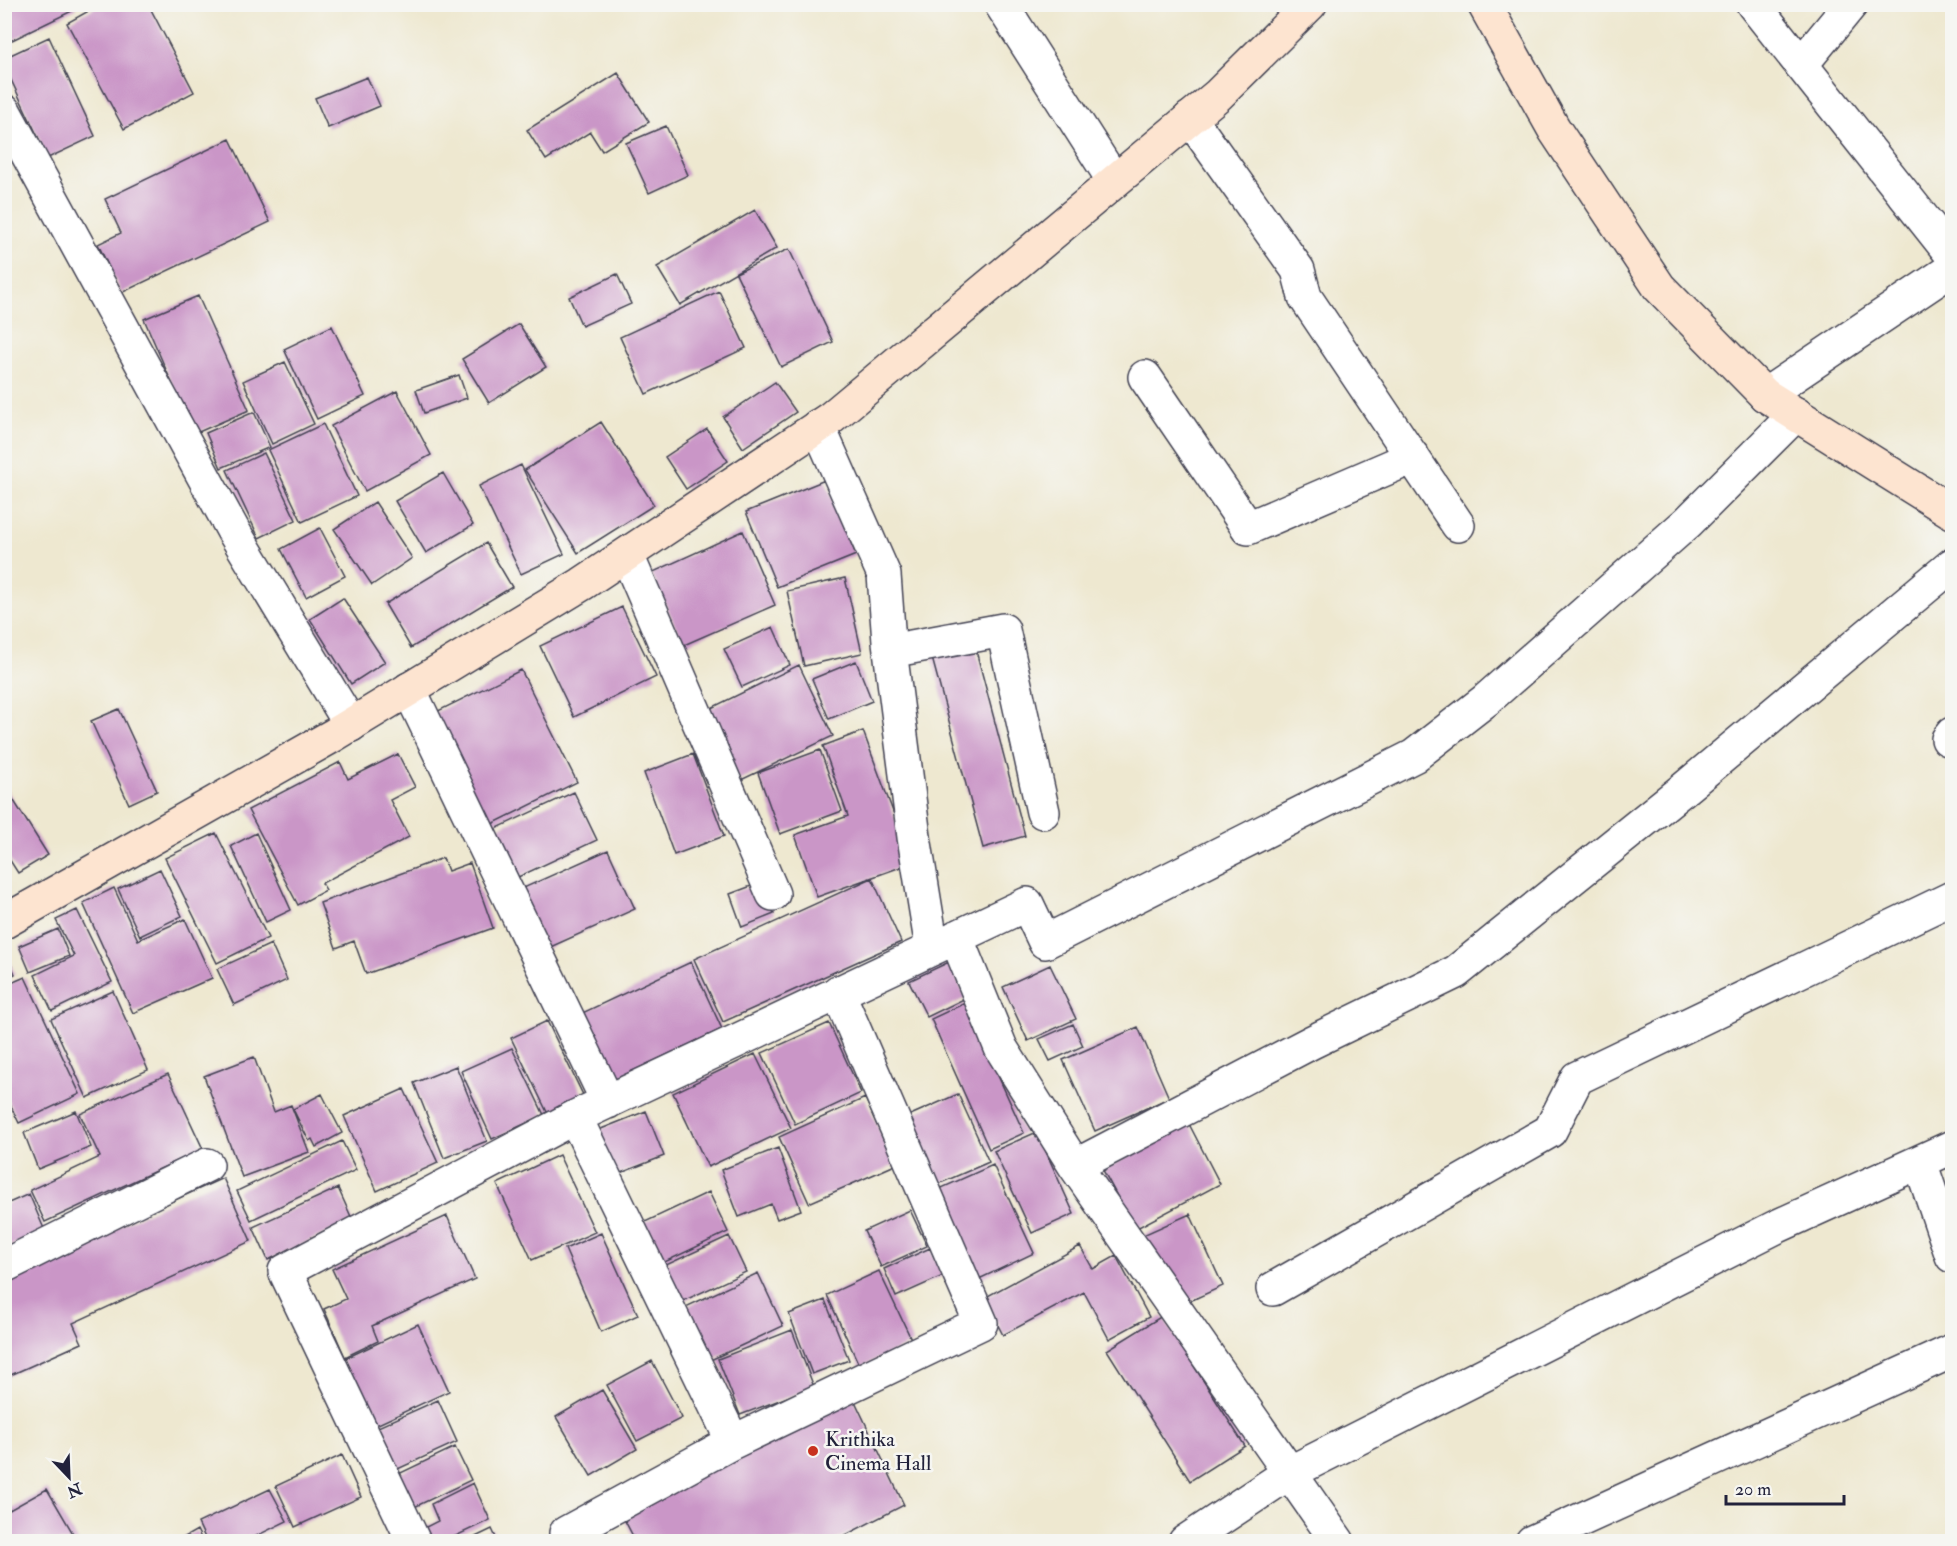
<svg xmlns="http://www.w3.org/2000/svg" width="1957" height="1546" font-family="'IM FELL Double Pica',serif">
	<rect width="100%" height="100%" fill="#f6f6f2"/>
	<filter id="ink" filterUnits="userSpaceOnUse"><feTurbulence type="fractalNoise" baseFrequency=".0167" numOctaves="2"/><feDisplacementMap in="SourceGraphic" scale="12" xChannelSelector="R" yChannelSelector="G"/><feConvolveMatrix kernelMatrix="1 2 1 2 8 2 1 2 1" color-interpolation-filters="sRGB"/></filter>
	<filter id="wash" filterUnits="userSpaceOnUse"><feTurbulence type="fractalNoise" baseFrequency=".008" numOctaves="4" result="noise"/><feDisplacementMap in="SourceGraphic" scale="24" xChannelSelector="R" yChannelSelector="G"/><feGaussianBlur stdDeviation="1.35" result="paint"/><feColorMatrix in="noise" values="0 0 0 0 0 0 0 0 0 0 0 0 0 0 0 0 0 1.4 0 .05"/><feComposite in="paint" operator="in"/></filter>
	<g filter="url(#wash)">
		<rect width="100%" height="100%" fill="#eee8d0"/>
		<g id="blocks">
			<path fill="#ca96c7" d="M4,4H73L76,9L4,44Z
				M101,4H148L194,92L124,129L67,23Z
				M49,37L95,136L48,158L4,65V58Z
				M618,73L649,122L602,151L590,132L546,160L527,130Z
				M367,77L380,106L328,128L315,98Z
				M666,126L688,175L649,193L626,143Z
				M230,139L270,222L121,293L98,244L121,233L105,199Z
				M755,210L777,248L680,305L657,267Z
				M789,249L833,342L781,367L736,273Z
				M617,274L631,304L582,326L569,297Z
				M719,291L746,348L646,394L620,337Z
				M198,296L249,410L194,434L144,319Z
				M519,324L546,367L489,403L462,359Z
				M332,326L365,396L317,419L284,349Z
				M285,362L314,424L272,444L243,381Z
				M459,375L467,398L424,413L416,390Z
				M775,382L796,412L743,448L723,417Z
				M397,391L431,455L365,491L331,426Z
				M254,412L270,447L221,468L206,433Z
				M601,422L654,505L578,553L525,470Z
				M323,424L357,496L302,522L268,450Z
				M707,429L728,461L686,489L665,457Z
				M264,453L296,520L259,538L227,470Z
				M521,465L564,554L521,574L479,486Z
				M443,473L473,525L426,553L395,501Z
				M825,480L856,555L777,587L746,512Z
				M375,502L412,558L372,585L334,529Z
				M320,528L345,576L306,597L281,549Z
				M743,531L775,605L684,645L651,573Z
				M486,543L512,587L411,648L385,604Z
				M845,578L862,653L804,666L787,591Z
				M343,598L385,662L351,684L310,619Z
				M622,607L656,677L574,717L540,646Z
				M773,627L790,665L742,687L724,649Z
				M974,643L1025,836L983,848L931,654Z
				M856,661L872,701L829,719L812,679Z
				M799,665L833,736L739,781L705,711Z
				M521,670L577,782L488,826L432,714Z
				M119,709L157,791L129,804L91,721Z
				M863,731L912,863L817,897L795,835L848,816L823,746Z
				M820,750L842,811L780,834L758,773Z
				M398,754L415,787L390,800L409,837L322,883L326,890L298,905L248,810L340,762L348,779Z
				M693,754L724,836L674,855L644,773Z
				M4,785L48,855L18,873L4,851Z
				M574,792L597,840L516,878L493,830Z
				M216,833L268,938L217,963L165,858Z
				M256,833L291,910L266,922L231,846Z
				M608,850L635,909L546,949L519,890Z
				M443,858L448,871L470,863L493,928L366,974L354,941L336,948L320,903Z
				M160,869L182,916L140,936L118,889Z
				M872,878L901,942L723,1022L694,959Z
				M762,882L774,914L742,927L730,894Z
				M114,888L138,940L185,919L212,978L133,1013L83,903Z
				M77,910L112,982L52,1011L35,975L74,956L56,920Z
				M58,929L69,956L30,972L19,946Z
				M271,944L287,980L234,1005L217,969Z
				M5,952L15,974L5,979Z
				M691,962L722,1029L609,1082L578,1015Z
				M949,962L966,998L927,1017L909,981Z
				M1050,965L1076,1019L1028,1041L1003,987Z
				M25,977L80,1094L19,1123L4,1092V986Z
				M113,991L148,1070L87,1098L51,1019Z
				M965,1003L1024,1133L989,1149L931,1019Z
				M547,1021L584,1097L548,1114L511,1038Z
				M829,1023L861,1093L795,1124L762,1053Z
				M1073,1024L1083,1046L1050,1061L1039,1039Z
				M1138,1027L1169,1098L1095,1131L1063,1060Z
				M512,1048L544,1115L492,1139L461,1071Z
				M755,1054L791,1128L708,1167L673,1093Z
				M254,1057L274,1112L291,1105L309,1152L242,1177L204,1076Z
				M456,1066L487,1141L444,1158L414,1083Z
				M168,1074L203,1149L45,1222L30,1190L100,1157L80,1114Z
				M404,1089L438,1163L377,1191L344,1116Z
				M322,1094L342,1133L316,1147L312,1139L309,1141L293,1109Z
				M958,1094L989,1162L936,1185L906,1117Z
				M865,1098L895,1165L809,1203L779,1137Z
				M76,1111L91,1147L38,1169L24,1133Z
				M646,1111L664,1156L608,1178L591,1133Z
				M1189,1124L1220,1184L1135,1229L1103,1170Z
				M1037,1132L1074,1214L1032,1233L994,1151Z
				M342,1141L356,1170L251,1220L237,1191Z
				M778,1148L801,1210L777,1219L771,1204L739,1217L721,1170Z
				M559,1155L595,1232L532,1260L497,1184Z
				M993,1165L1034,1253L979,1279L937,1190Z
				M223,1178L251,1241L73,1323L82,1343L4,1378V1278Z
				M338,1188L353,1221L268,1260L253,1227Z
				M709,1192L728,1232L650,1269L632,1228Z
				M29,1194L45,1231L4,1249V1205Z
				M910,1210L927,1246L881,1267L864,1231Z
				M1190,1214L1223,1286L1177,1307L1143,1235Z
				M447,1216L475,1279L372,1326L378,1341L345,1357L324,1309L346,1299L332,1269Z
				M601,1233L638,1315L601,1332L565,1249Z
				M729,1236L746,1272L670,1307L653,1271Z
				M1080,1246L1093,1269L1116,1256L1149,1317L1109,1339L1084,1292L1003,1335L984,1298Z
				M930,1248L943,1276L896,1297L884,1269Z
				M879,1271L913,1343L860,1367L827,1295Z
				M758,1273L783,1326L700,1365L675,1312Z
				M825,1300L849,1360L812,1374L789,1314Z
				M1162,1316L1245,1446L1190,1481L1107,1350Z
				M418,1324L449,1391L374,1426L342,1360Z
				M792,1330L814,1387L740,1415L718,1359Z
				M652,1361L682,1418L637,1441L607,1385Z
				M602,1390L637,1449L591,1476L556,1417Z
				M853,1397L904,1505L832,1542H636L622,1515Z
				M438,1400L457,1442L389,1473L369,1431Z
				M455,1447L471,1480L404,1512L388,1479Z
				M342,1455L361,1497L295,1527L276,1486Z
				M473,1483L490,1520L443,1542H423L418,1531L438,1521L431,1504Z
				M47,1489L78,1542H8L4,1536V1513Z
				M270,1489L287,1521L244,1542H207L198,1523Z
				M492,1529L498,1542H465Z
				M197,1530L203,1542H176Z"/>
		</g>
	</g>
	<g filter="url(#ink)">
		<use href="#blocks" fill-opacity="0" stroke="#414051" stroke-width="1.5"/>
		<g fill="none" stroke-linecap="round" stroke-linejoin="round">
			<g stroke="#414051" stroke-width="36">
				<path id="street" d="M1001,4L1114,181
					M1753,4L1952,255
					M1801,65L1851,4
					M4,111L234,532L351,725
					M1190,118L1298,270L1305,297L1458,525
					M1145,377L1248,528L1413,457
					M1765,395L1952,269
					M818,426L884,575L889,642L914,837L932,948
					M627,555L773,894
					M890,651L1003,630L1043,812
					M409,689L608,1102
					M1948,739L1952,734
					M956,937L1001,1048L1075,1166L1338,1542
					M575,1117L733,1442
					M1920,1162L1952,1256
					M1075,1166L1312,1042L1456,972L1686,787L1952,565
					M4,1266L207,1165
					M1273,1289L1550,1131L1577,1078L1952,898
					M414,1542L285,1271L575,1117L1027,904L1045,942L1414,756L1486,700L1688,522L1796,414
					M570,1542L566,1533L733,1442L981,1323L838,992
					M1185,1542L1289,1473L1778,1226L1952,1147
					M1532,1542L1952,1351"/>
			</g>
			<g stroke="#414051" stroke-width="36">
				<path id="secondary" d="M1484,4L1554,129L1659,287L1765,395L1952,512
					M4,922L334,735L582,584L831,418L1218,95L1310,4"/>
			</g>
			<use href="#street" stroke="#fff" stroke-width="33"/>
			<use href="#secondary" stroke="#fde4d0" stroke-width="33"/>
		</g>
	</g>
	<circle fill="#c8321e" stroke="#f6f6f2" stroke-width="2" cx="813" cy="1451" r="6"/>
	<g text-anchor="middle" stroke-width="5" stroke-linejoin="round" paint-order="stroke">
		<g font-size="21" fill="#22223b" stroke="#f6f6f2" text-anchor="start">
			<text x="825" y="1446">Krithika<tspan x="825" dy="24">Cinema Hall</tspan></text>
		</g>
	</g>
	<rect width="1957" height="1546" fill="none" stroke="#f6f6f2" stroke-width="24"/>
	<g transform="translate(69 1477) rotate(157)" stroke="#f6f6f2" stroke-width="4.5" paint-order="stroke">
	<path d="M0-4.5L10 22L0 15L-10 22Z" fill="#22223b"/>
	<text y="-9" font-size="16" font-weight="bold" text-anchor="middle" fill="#22223b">N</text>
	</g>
	<path d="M1726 1495v9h118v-9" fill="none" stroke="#22223b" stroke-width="3"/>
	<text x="1735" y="1495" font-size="18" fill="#22223b" stroke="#f6f6f2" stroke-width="4.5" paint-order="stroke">20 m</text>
</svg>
